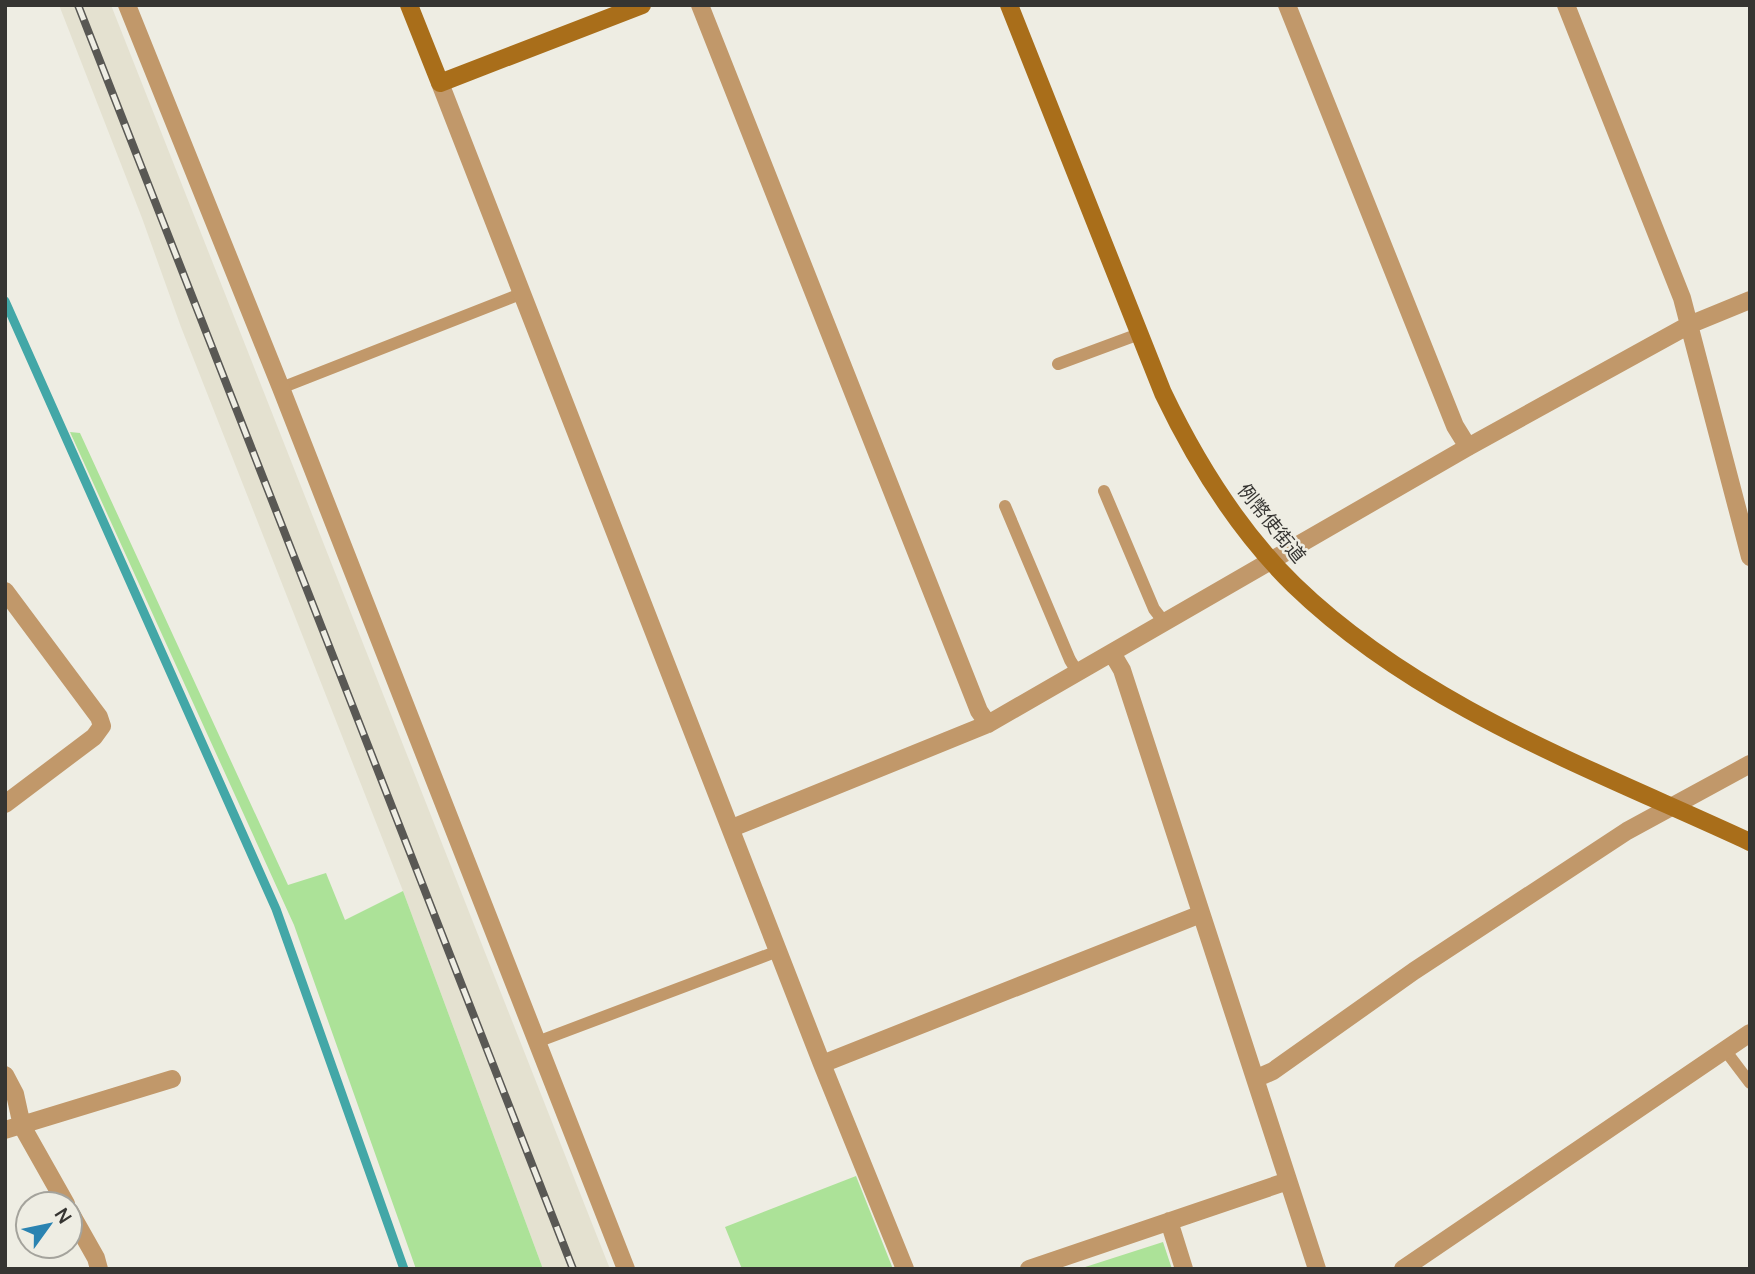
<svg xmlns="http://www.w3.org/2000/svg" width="1755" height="1274" font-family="Manrope,'Noto Sans JP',sans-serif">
	<rect width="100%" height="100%" fill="#eeede3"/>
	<path fill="#e4e1d0" d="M59,5H111L610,1269H543L403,891L181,327L142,218Z"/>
	<path fill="#ace298" d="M70,432L80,433L288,885L326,873L345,920L403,891L543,1269H416L294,925Z
		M856,1176L893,1269H742L725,1227Z
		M1163,1242L1172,1269H1079Z"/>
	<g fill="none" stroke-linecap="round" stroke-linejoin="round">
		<path stroke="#43a7a7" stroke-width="9" d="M5,301L276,909L404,1269"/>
		<path stroke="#c1986a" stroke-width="12" d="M1058,364L1139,334
			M281,388L523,293
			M1104,491L1154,609L1164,622
			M1005,506L1070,660L1078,673
			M537,1042L778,951
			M1725,1050L1750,1083"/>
		<path stroke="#c1986a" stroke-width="18" d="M127,5L281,388L626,1269
			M700,5L979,711L988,724
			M1287,5L1455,426L1468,447
			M1566,5L1682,298L1750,557
			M440,83L822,1064L905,1269
			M5,591L99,717L102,726L94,737L5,804
			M1112,653L1122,670L1317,1269
			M732,828L988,724L1468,447L1689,325L1750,300
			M822,1064L1201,914
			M5,1075L15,1094L22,1126L66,1204
			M1257,1078L1273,1071L1414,971L1627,831L1750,764
			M5,1130L172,1079
			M70,1212L96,1258L99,1269
			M1169,1221L1184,1269
			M1029,1269L1288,1181
			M1403,1269L1750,1033"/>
		<path stroke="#a96e1a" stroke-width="18" d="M409,5L440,83L642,5
			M1009,5L1163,393C1196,462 1239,531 1294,585C1420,707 1593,769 1750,842"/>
		<g stroke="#595854" stroke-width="8">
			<path id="rail" d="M78,5L573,1269"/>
		</g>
		<use href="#rail" stroke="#eeede3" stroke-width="5" stroke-dasharray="16" stroke-linecap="butt"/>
	</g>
	<g text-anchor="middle" stroke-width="5" stroke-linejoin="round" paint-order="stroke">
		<g font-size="19" fill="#363532" stroke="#eeede3">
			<text transform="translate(1272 523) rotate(51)" y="7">例幣使街道</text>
		</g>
	</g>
	<rect width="1755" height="1274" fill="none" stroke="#363532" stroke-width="14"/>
	<g transform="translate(49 1225) rotate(57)"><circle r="33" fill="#eeede3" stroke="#a4a39c" stroke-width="2"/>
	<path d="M0-5L12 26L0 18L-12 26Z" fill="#2a83b1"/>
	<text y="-10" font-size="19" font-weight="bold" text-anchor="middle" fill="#363532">N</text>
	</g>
</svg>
